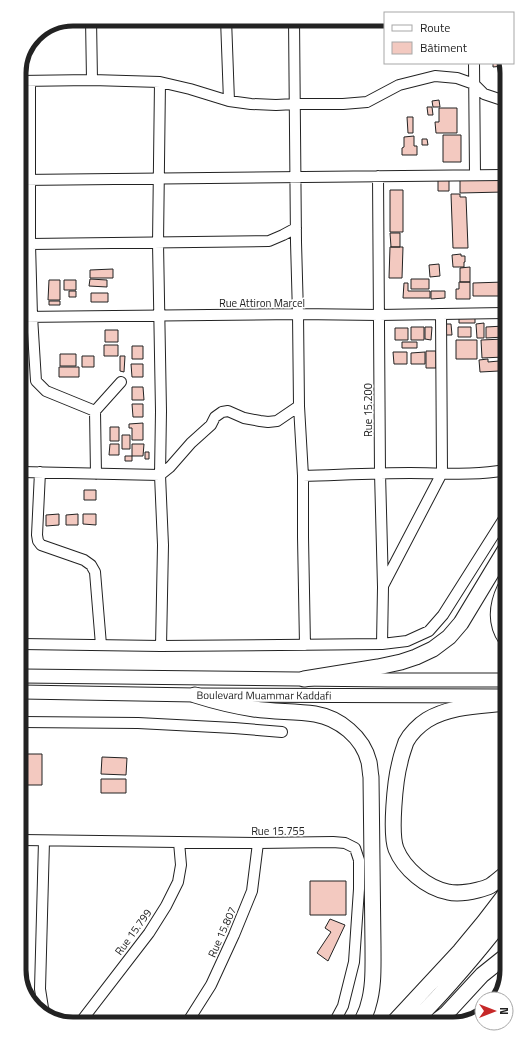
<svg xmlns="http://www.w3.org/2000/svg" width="526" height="1043" font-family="'Titillium Web',sans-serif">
	<rect width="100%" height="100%" fill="#fff"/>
	<path fill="#f3c9c0" stroke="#222" d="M493,63H503V66L493,67Z
		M439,100L440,107H433L432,101Z
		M427,107H432L433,115H428Z
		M439,108H457V133H436L435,122H439Z
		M407,117H413V133H408Z
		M443,135H461V162H443Z
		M414,136V146H417V155H402V148L404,147V137Z
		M422,139H427L428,145H422Z
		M438,178H449V191H438Z
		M460,180H504V192L460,193Z
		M390,190H403V232H390Z
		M451,194H460V197H466L468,248H453Z
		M390,233H400V247H391Z
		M390,247H403L402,278H389Z
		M461,254V256H465V262H464V267H453L452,255Z
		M439,264L440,276L430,277L429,265Z
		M470,267V282H460V268Z
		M113,269V278H90V270Z
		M90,279L107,280V287L89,286Z
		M411,279H429V289H411Z
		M49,280H60V300H48Z
		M64,280H76V290H64Z
		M459,282H470V299H456V289H459Z
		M504,282V296H473V283Z
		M404,283H408V291H430V298H403Z
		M69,291H76V297H69Z
		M431,291H445V298L431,299Z
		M91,293H108V302H91Z
		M49,301H60V305H49Z
		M459,316H475V323H459Z
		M484,323V338H477L476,324Z
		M446,324H451L452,335H446Z
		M504,326V337L486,338V327Z
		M411,327H424V340H411Z
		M425,327H432L431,340L425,339Z
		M458,327H471V337H458Z
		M395,328H408V340H395Z
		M105,330H118V342H105Z
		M504,339V357L482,358L481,340Z
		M456,340H477V359H456Z
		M402,342H417V348H402Z
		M104,345H118V356H104Z
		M132,346H143V359H132Z
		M426,351H436V368H426Z
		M393,352H407V364H394Z
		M425,352V364H411V353Z
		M60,354H76V366H60Z
		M82,356H94V367H82Z
		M120,356H125L124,372L120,371Z
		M488,359V362L499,361V371L480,372L479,360Z
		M131,364H143V377H132Z
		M59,367H79V377H59Z
		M132,387H143L144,400H132Z
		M132,404H143V417H133Z
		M143,423V440H132V428H129V424Z
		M110,427H119V441H110Z
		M122,435H130V449H122Z
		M110,444H119V455H109Z
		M132,444H144L143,456H132Z
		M145,452H149V459H145Z
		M125,456H132V461H125Z
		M84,490H96V500H84Z
		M59,514V525L46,526V515Z
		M78,514V525H66V515Z
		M83,514H96V525L83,524Z
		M22,754H42V785H22Z
		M102,757L127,758L126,775L101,774Z
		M101,779H126V793H101Z
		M310,881H346V915H310Z
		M330,919L345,925L328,961L317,953L331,932L325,928Z"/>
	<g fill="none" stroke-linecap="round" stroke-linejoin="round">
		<g stroke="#222" stroke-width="12">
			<path id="minor" d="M91,19L92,80
				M226,19L229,101
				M294,19L296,242L298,314L299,406L303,476V537L305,645
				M474,63L475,175
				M19,81L92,80L160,82L190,89L229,101L251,104L276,105L295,104H343L367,102L399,85L435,76L457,78L474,84L484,94L499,99H503
				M30,81V244L32,316L36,381L46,391L95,411L121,382
				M160,82L158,243L161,411L160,475L163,545L161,646
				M378,176L380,473L383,587L382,644
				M20,180L503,175
				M30,244L269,241L283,235L296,228
				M20,317L298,314L379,315L504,313
				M95,411L96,474
				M21,472L160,475L170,467L191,443L211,425L215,417L222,412L228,411L244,418L260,421L268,422L277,421L299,406
				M40,472L37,535L38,541L41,545L84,560L91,565L95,572L101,645
				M303,476C339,475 375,473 410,473C442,473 474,476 505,470
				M383,586L442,473L441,314
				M22,644L161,646L382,644L407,641L429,631L443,615L505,517
				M22,722L138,723L234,728L282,732
				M22,840L258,843L333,842L345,843L355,848L359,860V889L354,962L343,1006L335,1021
				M44,841L40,989L43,1008L46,1015
				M187,1023L211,985L234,935L252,891L258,843
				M79,1024L149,933L166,906L178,882L181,865L179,842"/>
		</g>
		<g stroke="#222" stroke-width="15">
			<g id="major">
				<path d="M22,676L388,680H506"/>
				<path id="s1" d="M22,692L195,695L506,696"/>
			</g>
		</g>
		<g stroke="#222" stroke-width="17">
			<path id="highway" d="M505,588C497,605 495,623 506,639
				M304,679L378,667L401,662L416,657L433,649L449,637L461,623L505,550
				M195,695C214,701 234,706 254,709C274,712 295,711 315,714C339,718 363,737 369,762C370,767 370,772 371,777L373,947C373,967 374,987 368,1006C367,1011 364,1016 362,1021
				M506,703C480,706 450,706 427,720C419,725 410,734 406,742C404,748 401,756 400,762C395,780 390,833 396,849C404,869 427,888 448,892C456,894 470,892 478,890C482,889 486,888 490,886C496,882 501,877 507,873
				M416,1020C449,987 478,952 507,915
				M438,1020L446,1014L482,975L507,955
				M395,1021L460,951L484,922L507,892"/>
		</g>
		<use href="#minor" stroke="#fff" stroke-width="10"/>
		<use href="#major" stroke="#fff" stroke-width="13"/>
		<use href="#highway" stroke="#fff" stroke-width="15"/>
	</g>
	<g text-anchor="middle" stroke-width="3" stroke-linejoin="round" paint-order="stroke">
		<g font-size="11" fill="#222" stroke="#fff">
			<text x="262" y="307">Rue Attiron Marcel</text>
			<text transform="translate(368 410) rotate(-90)" y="4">Rue 15.200</text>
			<text dy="4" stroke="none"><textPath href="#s1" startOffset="242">Boulevard Muammar Kaddafi</textPath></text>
			<text x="278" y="835">Rue 15.755</text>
			<text transform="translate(133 932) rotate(-54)" y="4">Rue 15.799</text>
			<text transform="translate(222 932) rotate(-66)" y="4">Rue 15.807</text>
		</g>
	</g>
	<path d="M0 0H526V1043H0ZM73 26H453A47 47 0 0 1 500 73V970A47 47 0 0 1 453 1017H73A47 47 0 0 1 26 970V73A47 47 0 0 1 73 26Z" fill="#fff" fill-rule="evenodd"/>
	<path fill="none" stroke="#222" stroke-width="5" d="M73 26H453A47 47 0 0 1 500 73V970A47 47 0 0 1 453 1017H73A47 47 0 0 1 26 970V73A47 47 0 0 1 73 26Z"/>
	<rect x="384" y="12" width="130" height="52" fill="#ffffff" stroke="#a7a7a7"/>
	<rect x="392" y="25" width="20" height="6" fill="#ffffff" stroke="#a7a7a7"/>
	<text x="420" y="32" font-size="12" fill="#222222">Route</text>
	<rect x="392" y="42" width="20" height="12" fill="#f3c9c0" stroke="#a7a7a7"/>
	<text x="420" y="52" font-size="12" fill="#222222">Bâtiment</text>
	<g transform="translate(494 1011) rotate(90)"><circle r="19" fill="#ffffff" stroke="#a7a7a7"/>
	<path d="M0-3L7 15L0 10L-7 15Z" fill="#c62828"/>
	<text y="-6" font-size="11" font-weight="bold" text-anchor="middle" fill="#222222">N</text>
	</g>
</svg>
